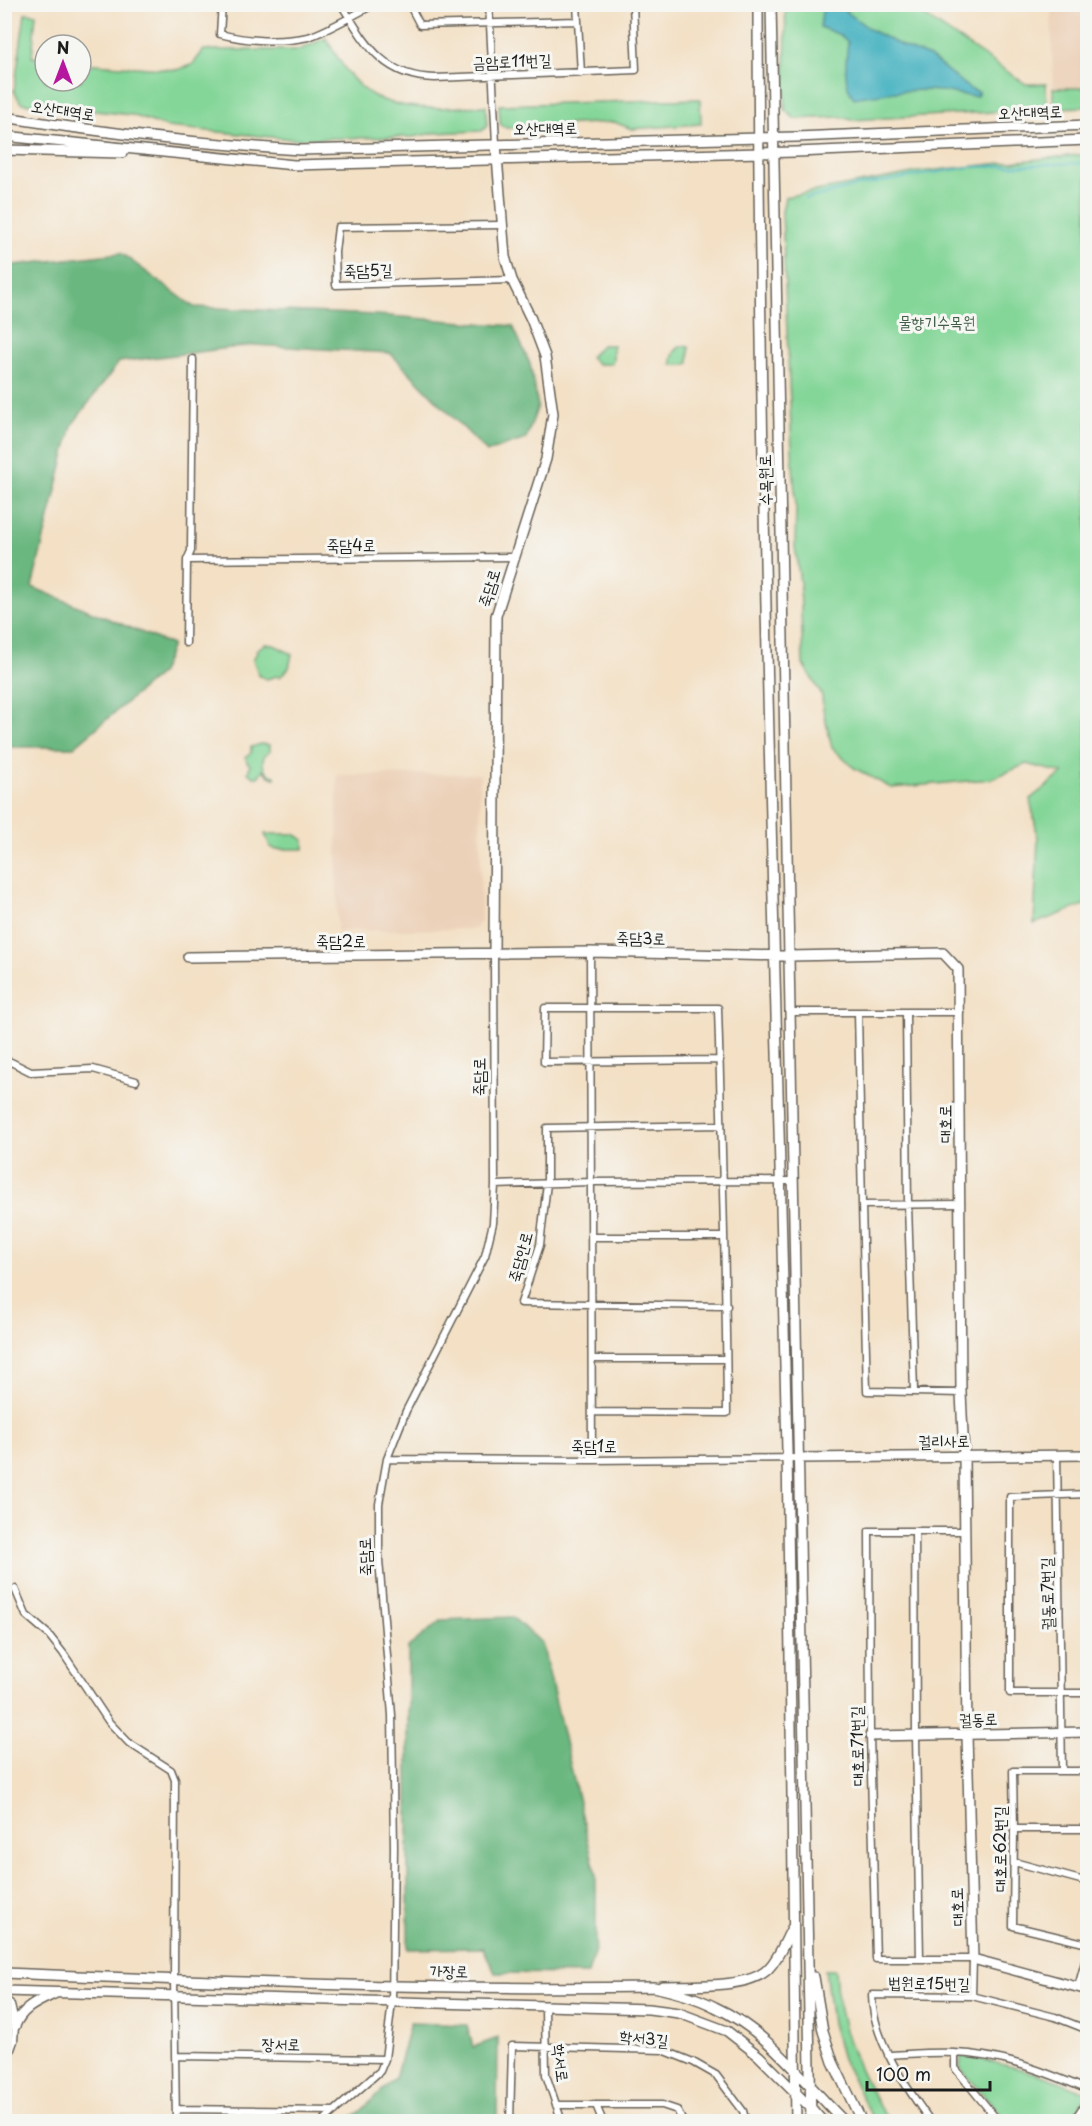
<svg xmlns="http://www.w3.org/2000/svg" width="1092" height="2126" font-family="'Playpen Sans','Poor Story',sans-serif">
	<rect width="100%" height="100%" fill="#f6f6f2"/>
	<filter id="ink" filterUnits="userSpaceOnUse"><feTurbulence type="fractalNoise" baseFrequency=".0167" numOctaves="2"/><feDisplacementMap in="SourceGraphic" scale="12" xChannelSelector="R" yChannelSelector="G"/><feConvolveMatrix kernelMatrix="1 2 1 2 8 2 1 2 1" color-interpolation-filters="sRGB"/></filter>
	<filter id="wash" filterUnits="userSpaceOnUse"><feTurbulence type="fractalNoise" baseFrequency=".008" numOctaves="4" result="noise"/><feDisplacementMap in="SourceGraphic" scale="24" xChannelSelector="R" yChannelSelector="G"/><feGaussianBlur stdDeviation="1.35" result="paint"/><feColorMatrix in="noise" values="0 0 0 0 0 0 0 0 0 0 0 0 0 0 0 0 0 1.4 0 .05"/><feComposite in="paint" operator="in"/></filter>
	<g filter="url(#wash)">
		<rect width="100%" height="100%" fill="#f3e0c5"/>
		<path fill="#ecd1b9" d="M1051,5H1087V88H1053Z
			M480,774L481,920L475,929L337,931V775Z"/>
		<path fill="#84d698" stroke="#50795a" stroke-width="1.5" d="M785,5H908L1026,84H1046L1047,109L852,120L841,117L795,119L785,110C784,75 787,40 785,5Z
			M25,13L36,14L32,57L45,59V81H81V63L176,70L192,65L204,50H299L326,38C338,59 353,86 376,97C409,113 451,107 486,106L487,126L482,131L434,133L413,137L291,139L167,127L132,115L21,103L14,91Z
			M1053,88H1087V107L1053,108Z
			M700,99L701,124L632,129L614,122L506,128L500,124L499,105Z
			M1087,154V904L1034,924L1038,838L1030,799L1063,773L1026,764L991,779L891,788L854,768L832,748L823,709L822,695L803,664L800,583L795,547L796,507L792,452L782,212L785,197L918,172Z
			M602,345H613V361L611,364H598L590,357Z
			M682,346L689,347V363L685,365H672C672,357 673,350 682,346Z
			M265,644L274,645L292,654L289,668L280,677L277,676L267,679L259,676L253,659L257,653L256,650Z
			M261,744L270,745V751L264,756C261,766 265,774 275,776V778L269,776L263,770L258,777H254L248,773L250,765L247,762L246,757L251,753V747Z
			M265,834H294L304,840V849H274L270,846Z
			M825,1970H835C837,2024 859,2076 889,2121H874L842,2059L832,2023Z
			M963,2056C1007,2064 1045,2074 1086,2092L1087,2095L1070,2121H1007L960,2068L961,2057Z"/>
		<path fill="#6bb780" stroke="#446a4e" stroke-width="1.5" d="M121,253L194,307L377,315L513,326L530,364L538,406L526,439L487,452L390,353L254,345L119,362L72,425L32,587L172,645L161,673L74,747H5V266Z
			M512,1617L542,1643L596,1875V1946L588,1974L495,1973L483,1948L408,1949V1647L442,1620Z
			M410,2023L467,2025L473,2047L498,2038L497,2121H346L361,2111L395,2078Z"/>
		<path fill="#43b1c0" stroke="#30666e" stroke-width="1.5" d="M823,4L843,5V9L871,30L906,48L930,57L970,89L979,92L977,96C964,96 952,92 939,91C911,88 881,94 854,98C842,84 846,60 848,42L840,35L820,27Z"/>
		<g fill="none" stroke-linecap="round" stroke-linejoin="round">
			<path stroke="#43b1c0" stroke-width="2" d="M805,199L862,185L969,167L1088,163"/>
		</g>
	</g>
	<g filter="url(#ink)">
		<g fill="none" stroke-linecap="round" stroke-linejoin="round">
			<g stroke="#676157" stroke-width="9">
				<path id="street" d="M222,4L220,34C246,41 281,43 308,37C328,31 355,14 375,4
					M341,4C366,44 383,77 435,78L636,70L633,4
					M409,4L420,25L578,21
					M489,4L496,144
					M577,4L581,73
					M502,225L338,227L335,252L336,285L512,280
					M187,560L514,557
					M186,643L187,560L191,551L193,359
					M590,952L592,1460
					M790,1012H960
					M858,1012L862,1205
					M906,1012L908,1205L914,1391
					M11,1062L31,1072L93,1069L136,1081
					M721,1125L547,1128V1183L540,1245L521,1303L727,1306
					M495,1185L591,1182L794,1181
					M960,1204L862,1205L867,1391L961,1393
					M591,1237H723
					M592,1359H726
					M592,1412L727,1413C726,1278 722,1143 718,1008H545L544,1062L720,1060
					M1057,1455L1062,1771
					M387,1459L592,1460L800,1458
					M1088,1494L1010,1497V1693H1088
					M915,1531L916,1736L920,1958
					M964,1531H869L870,1736L876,1959H973L972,1996
					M15,1589L26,1615L48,1634L63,1653L109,1722L129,1743L171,1770L175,1780L174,1980L176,2122
					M1088,1771H1013L1014,1829L1013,1926L1088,1944
					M1014,1829H1088
					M1014,1862L1088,1882
					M1078,1987L1088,1951
					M545,2006L546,2075L562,2122
					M955,2053V2068L999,2122
					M888,2055C910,2054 932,2052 954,2053C1000,2054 1046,2072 1088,2090
					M177,2056L385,2059
					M4,2069L14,2041L15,2026
					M556,2105H596L603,2122
					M596,2105H662L677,2110L683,2122
					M177,2109L335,2111
					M322,2122L380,2071L385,2059L392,2002L394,1847L392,1715L379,1560V1504L387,1459L406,1411L485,1256L493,1223L495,1185L494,954
					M510,2122L512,2046L663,2050L693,2062L716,2075L743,2111L746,2122
					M931,2122C906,2087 872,2039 872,1995L972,1996L1055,2017L1088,2030
					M1073,2122L1088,2099"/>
			</g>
			<g stroke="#676157" stroke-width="12">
				<path id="secondary" d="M758,4C759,487 776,969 787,1451C792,1675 792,1898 796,2122
					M771,4L811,2122
					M4,28L7,4
					M4,117C102,133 201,144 300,150L796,137L1088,125
					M4,136L294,165L796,152L1088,140
					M4,150L122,153
					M494,954L496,616L546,459L553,414L545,356L531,319L512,280L505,257L496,144
					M188,957L590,952L789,956L943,953L958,969L961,1393L964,1455L967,1735L973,1959L1088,1990
					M800,1458L1088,1455
					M870,1736L1088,1732
					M4,1973C221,1982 438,1990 654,1987C675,1992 696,1997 715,2007C768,2031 804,2082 845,2122
					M814,1977L823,2031L833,2062L862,2122
					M662,1986C690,1985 748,1989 768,1969C779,1958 785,1941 792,1928
					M4,1991L649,2009L679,2013L727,2031L759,2056L811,2108L823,2122
					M4,2002L9,2004L15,2026
					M15,2026C22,2007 40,2001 56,1993"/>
			</g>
			<use href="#street" stroke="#fff" stroke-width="6"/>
			<use href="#secondary" stroke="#fff" stroke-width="9"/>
		</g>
	</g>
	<g text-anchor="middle" stroke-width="6" stroke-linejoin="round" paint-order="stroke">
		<g font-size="16" fill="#1c1c1c" stroke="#f6f6f2">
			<text transform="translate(512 61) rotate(-2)" y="6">금암로11번길</text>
			<text transform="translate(63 110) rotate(8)" y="6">오산대역로</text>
			<text transform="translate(1030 112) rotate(-2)" y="6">오산대역로</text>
			<text transform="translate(545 128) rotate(-1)" y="6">오산대역로</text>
			<text transform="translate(368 270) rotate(-1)" y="6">죽담5길</text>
			<text transform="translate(765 480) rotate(-91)" y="6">수목원로</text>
			<text x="351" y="551">죽담4로</text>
			<text transform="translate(489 588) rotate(-73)" y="6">죽담로</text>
			<text transform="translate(641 938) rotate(1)" y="6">죽담3로</text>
			<text x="341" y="947">죽담2로</text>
			<text transform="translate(479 1077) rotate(-90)" y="6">죽담로</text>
			<text transform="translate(945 1124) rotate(-90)" y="6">대호로</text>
			<text transform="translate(520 1257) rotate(-75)" y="6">죽담안로</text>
			<text transform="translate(944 1441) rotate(-1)" y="6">궐리사로</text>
			<text x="594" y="1452">죽담1로</text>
			<text transform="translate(365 1557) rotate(-92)" y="6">죽담로</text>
			<text transform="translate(1047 1594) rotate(-91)" y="6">궐동로7번길</text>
			<text transform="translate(978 1719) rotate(-2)" y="6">궐동로</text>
			<text transform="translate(857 1746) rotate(-91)" y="6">대호로71번길</text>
			<text transform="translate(1000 1849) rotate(-90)" y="6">대호로62번길</text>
			<text transform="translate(957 1907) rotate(-92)" y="6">대호로</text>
			<text transform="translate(449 1971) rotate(1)" y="6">가장로</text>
			<text transform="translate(929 1983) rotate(1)" y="6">법원로15번길</text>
			<text transform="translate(644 2038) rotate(6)" y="6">학서3길</text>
			<text transform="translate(281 2044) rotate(1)" y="6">장서로</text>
			<text transform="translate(561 2063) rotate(83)" y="6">학서로</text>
		</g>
		<g font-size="16" fill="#405d47" stroke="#f6f6f2">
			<text x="937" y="328">물향기수목원</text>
		</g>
	</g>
	<rect width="1092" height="2126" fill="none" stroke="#f6f6f2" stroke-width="24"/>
	<g transform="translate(63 63)"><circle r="28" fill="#f6f6f2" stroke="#9f9f9c" stroke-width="1.5"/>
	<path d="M0-4.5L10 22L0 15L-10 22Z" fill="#b5179e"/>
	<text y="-9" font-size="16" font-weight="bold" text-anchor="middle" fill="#1c1c1c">N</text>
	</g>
	<path d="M867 2081v9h123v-9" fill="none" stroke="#1c1c1c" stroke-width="3"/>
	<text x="876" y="2081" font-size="18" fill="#1c1c1c" stroke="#f6f6f2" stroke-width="4.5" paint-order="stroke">100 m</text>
</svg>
